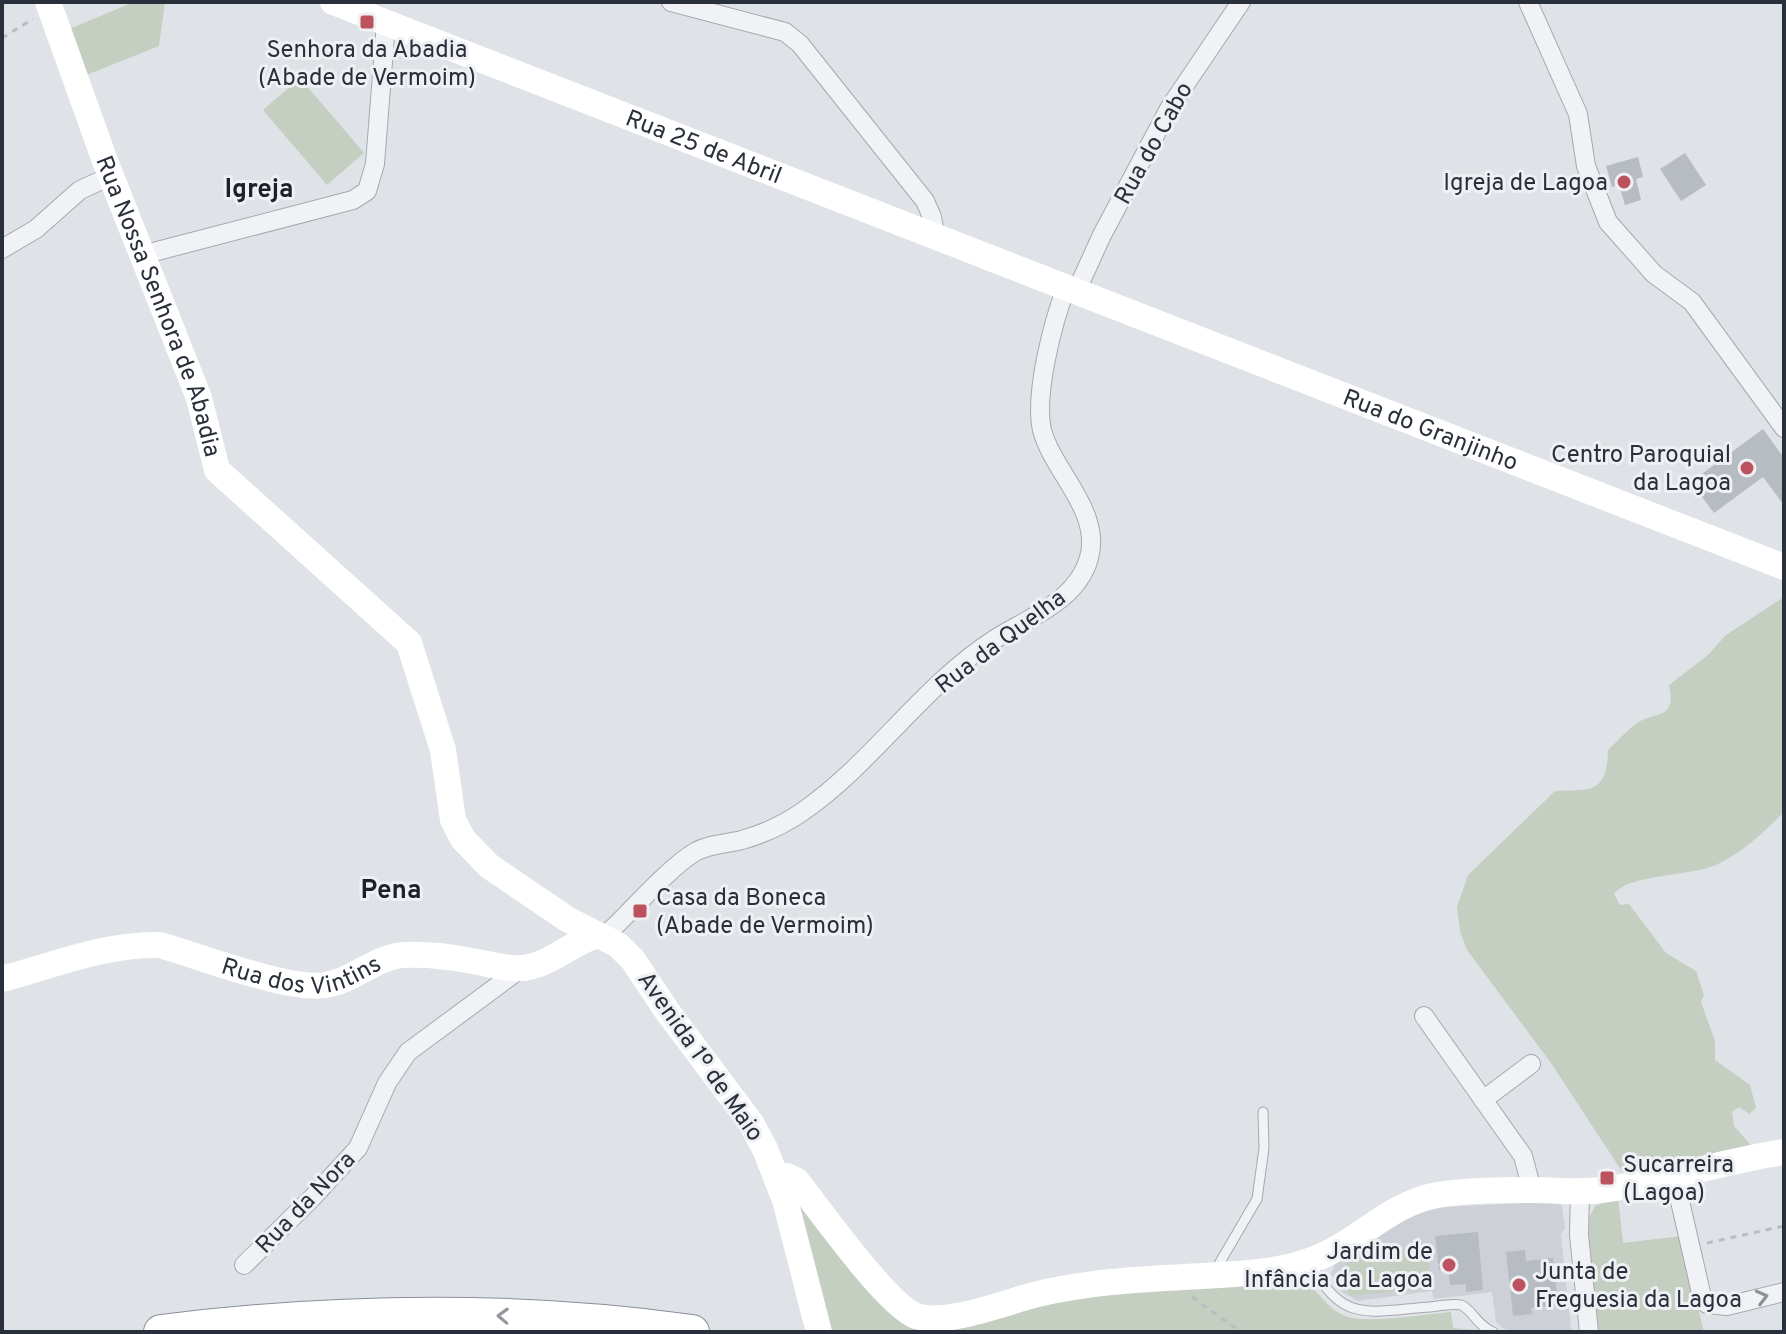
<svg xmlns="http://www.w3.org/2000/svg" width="1786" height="1334" font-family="Overpass,sans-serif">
	<rect width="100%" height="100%" fill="#dfe2e6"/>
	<path fill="#cdd1d7" d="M1558,1201L1562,1207L1565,1228L1561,1235L1571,1329L1575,1332H1511L1501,1327L1496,1322L1492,1292L1434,1299L1432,1291L1358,1301L1342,1292L1331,1274L1336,1262L1404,1217L1427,1208Z"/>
	<path fill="#c4cfc1" d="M134,2H165L159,46L84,76L67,30Z
		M300,78L364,153L327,185L263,110Z
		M1784,597V812C1765,831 1744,851 1720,863C1694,877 1630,873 1614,894L1620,905L1629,904L1666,953L1696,971L1704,995L1701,1002L1715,1041V1060L1750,1085L1756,1108L1749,1114L1739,1107L1732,1112L1734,1126L1754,1149L1625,1176L1551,1063L1467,950L1460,931L1457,907L1468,875L1555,791C1592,790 1607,793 1608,750C1618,741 1627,730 1637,723C1656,711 1677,720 1669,685L1708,655L1726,635Z
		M793,1195L894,1313L1294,1275C1315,1283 1323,1306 1343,1315C1363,1325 1426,1314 1451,1312L1453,1328L1475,1330L1476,1332H832Z
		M1618,1197L1623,1243L1681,1236L1704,1332H1597L1588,1220L1595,1206Z
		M1427,1249L1432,1288L1349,1296L1346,1257Z"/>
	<path fill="#b7bbc2" d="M1685,153L1706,185L1681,201L1660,169Z
		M1638,157L1643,177L1636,179L1641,200L1625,205L1619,185L1612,187L1606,166Z
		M1763,429L1784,458V505L1763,477L1714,513L1691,482Z
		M1478,1232L1483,1290L1466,1292V1284L1450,1285L1448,1269L1439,1270L1435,1236Z
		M1525,1250L1526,1261L1553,1258L1558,1305L1531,1308L1532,1314L1513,1316L1506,1252Z"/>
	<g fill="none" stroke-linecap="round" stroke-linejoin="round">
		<g stroke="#a5a9af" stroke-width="11">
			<path id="lane" d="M1311,1262C1340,1325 1371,1311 1430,1307C1438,1306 1453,1303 1461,1305C1473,1310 1476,1325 1493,1332
				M1216,1269L1257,1199L1264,1148L1263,1112"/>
		</g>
		<g stroke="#a5a9af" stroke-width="20">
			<path id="street" d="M671,2L785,32L800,44L925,201L932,217L936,238
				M1528,2L1578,114L1586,166L1608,222L1654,274L1692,302L1784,428
				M2,249L36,229L80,190L111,176
				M142,255L353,200L367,191L375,164L386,23
				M1076,292L1102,235L1170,107L1241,2
				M599,935L611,930C633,909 670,867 695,852C709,844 726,844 742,840C763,834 783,825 802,812C873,763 922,686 995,639C1030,617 1077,601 1089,558C1102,511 1053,472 1042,430C1034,394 1053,322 1066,288
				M1424,1016L1523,1156L1532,1190
				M1483,1100L1531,1064
				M1674,1175L1702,1297L1707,1304L1727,1306L1784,1292
				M1580,1192L1579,1235L1589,1332
				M244,1265L312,1198L358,1148L387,1083L408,1052L523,967"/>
		</g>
		<g stroke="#888f9b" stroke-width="36">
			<path id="highway" d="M161,1332C337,1310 517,1308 692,1332"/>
		</g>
		<path stroke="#b9bcc1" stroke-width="3" stroke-dasharray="6 6" stroke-linecap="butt" d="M2,38L33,19
			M1707,1243L1784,1226
			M1192,1297L1241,1332"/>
		<use href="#lane" stroke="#f1f2f5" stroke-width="9"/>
		<use href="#street" stroke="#f1f2f5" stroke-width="18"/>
		<g stroke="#fff" stroke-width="26">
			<path id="s1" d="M48,2L105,161L199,398L217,470L409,643L443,750L453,820L463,839L489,866L567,919L618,945L633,960L667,1011L751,1123L765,1149L785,1200L819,1332"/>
			<path id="s2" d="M333,2L1784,567"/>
			<path id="s3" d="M2,979C52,966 107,943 160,945C199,956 289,991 325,985C354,981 376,956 405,955C427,954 451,957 472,961C492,964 513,972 533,966C557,960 575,940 599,935"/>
			<path d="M777,1178L787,1176L797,1181C820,1210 887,1305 916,1316C945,1326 1004,1303 1034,1295C1089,1281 1146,1279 1202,1276C1238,1274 1275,1273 1309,1261C1356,1245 1388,1204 1437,1195C1468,1190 1503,1190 1534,1190C1556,1190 1579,1193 1601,1190C1663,1182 1722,1161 1784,1152"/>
		</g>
		<use href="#highway" stroke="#fff" stroke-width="34"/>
	</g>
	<defs><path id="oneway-chevron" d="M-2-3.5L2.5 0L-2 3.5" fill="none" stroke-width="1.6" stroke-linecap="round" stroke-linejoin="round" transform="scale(2)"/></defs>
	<use stroke="#8e9198" href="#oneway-chevron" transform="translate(1762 1297) rotate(-14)"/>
	<use stroke="#94989d" href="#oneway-chevron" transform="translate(503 1316) rotate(-178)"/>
	<g fill="#bd525f" stroke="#eef0f4" stroke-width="3">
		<rect x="359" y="14" width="16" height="16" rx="4"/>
		<circle cx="1624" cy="182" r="8"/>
		<circle cx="1747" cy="468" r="8"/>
		<rect x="632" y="903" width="16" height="16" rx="4"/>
		<rect x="1599" y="1170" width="16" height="16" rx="4"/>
		<circle cx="1449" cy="1265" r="8"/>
		<circle cx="1519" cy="1285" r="8"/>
	</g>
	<g text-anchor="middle" stroke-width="6" stroke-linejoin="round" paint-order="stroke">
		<g font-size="24" fill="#2a303b" stroke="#eef0f4" text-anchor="end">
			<text x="367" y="57" text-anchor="middle">Senhora da Abadia<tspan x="367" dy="28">(Abade de Vermoim)</tspan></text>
			<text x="1608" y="190">Igreja de Lagoa</text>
			<text x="1731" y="462">Centro Paroquial<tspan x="1731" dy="28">da Lagoa</tspan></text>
			<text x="656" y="905" text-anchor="start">Casa da Boneca<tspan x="656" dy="28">(Abade de Vermoim)</tspan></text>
			<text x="1623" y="1172" text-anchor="start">Sucarreira<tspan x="1623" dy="28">(Lagoa)</tspan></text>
			<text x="1433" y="1259">Jardim de<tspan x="1433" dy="28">Infância da Lagoa</tspan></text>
			<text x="1535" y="1279" text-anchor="start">Junta de<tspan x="1535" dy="28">Freguesia da Lagoa</tspan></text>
		</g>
		<g font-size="24" fill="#2a303b" stroke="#eef0f4">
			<text transform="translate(1153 143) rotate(-61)" y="8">Rua do Cabo</text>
			<text dy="8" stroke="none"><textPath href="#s2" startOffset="398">Rua 25 de Abril</textPath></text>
			<text dy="8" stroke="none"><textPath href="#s1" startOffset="324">Rua Nossa Senhora de Abadia</textPath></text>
			<text dy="8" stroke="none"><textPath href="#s2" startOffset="1178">Rua do Granjinho</textPath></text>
			<text transform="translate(1000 641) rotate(-37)" y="8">Rua da Quelha</text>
			<text dy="8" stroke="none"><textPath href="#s3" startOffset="310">Rua dos Vintins</textPath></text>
			<text transform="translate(701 1056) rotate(55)" y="8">Avenida 1º de Maio</text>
			<text transform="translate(305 1202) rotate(-46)" y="8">Rua da Nora</text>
		</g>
		<g font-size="26" font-weight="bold" fill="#1c212c" stroke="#eef0f4">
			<text x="259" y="197">Igreja</text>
			<text x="391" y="898">Pena</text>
		</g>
	</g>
	<rect width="1786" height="1334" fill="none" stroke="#2a303b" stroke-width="8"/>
</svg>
